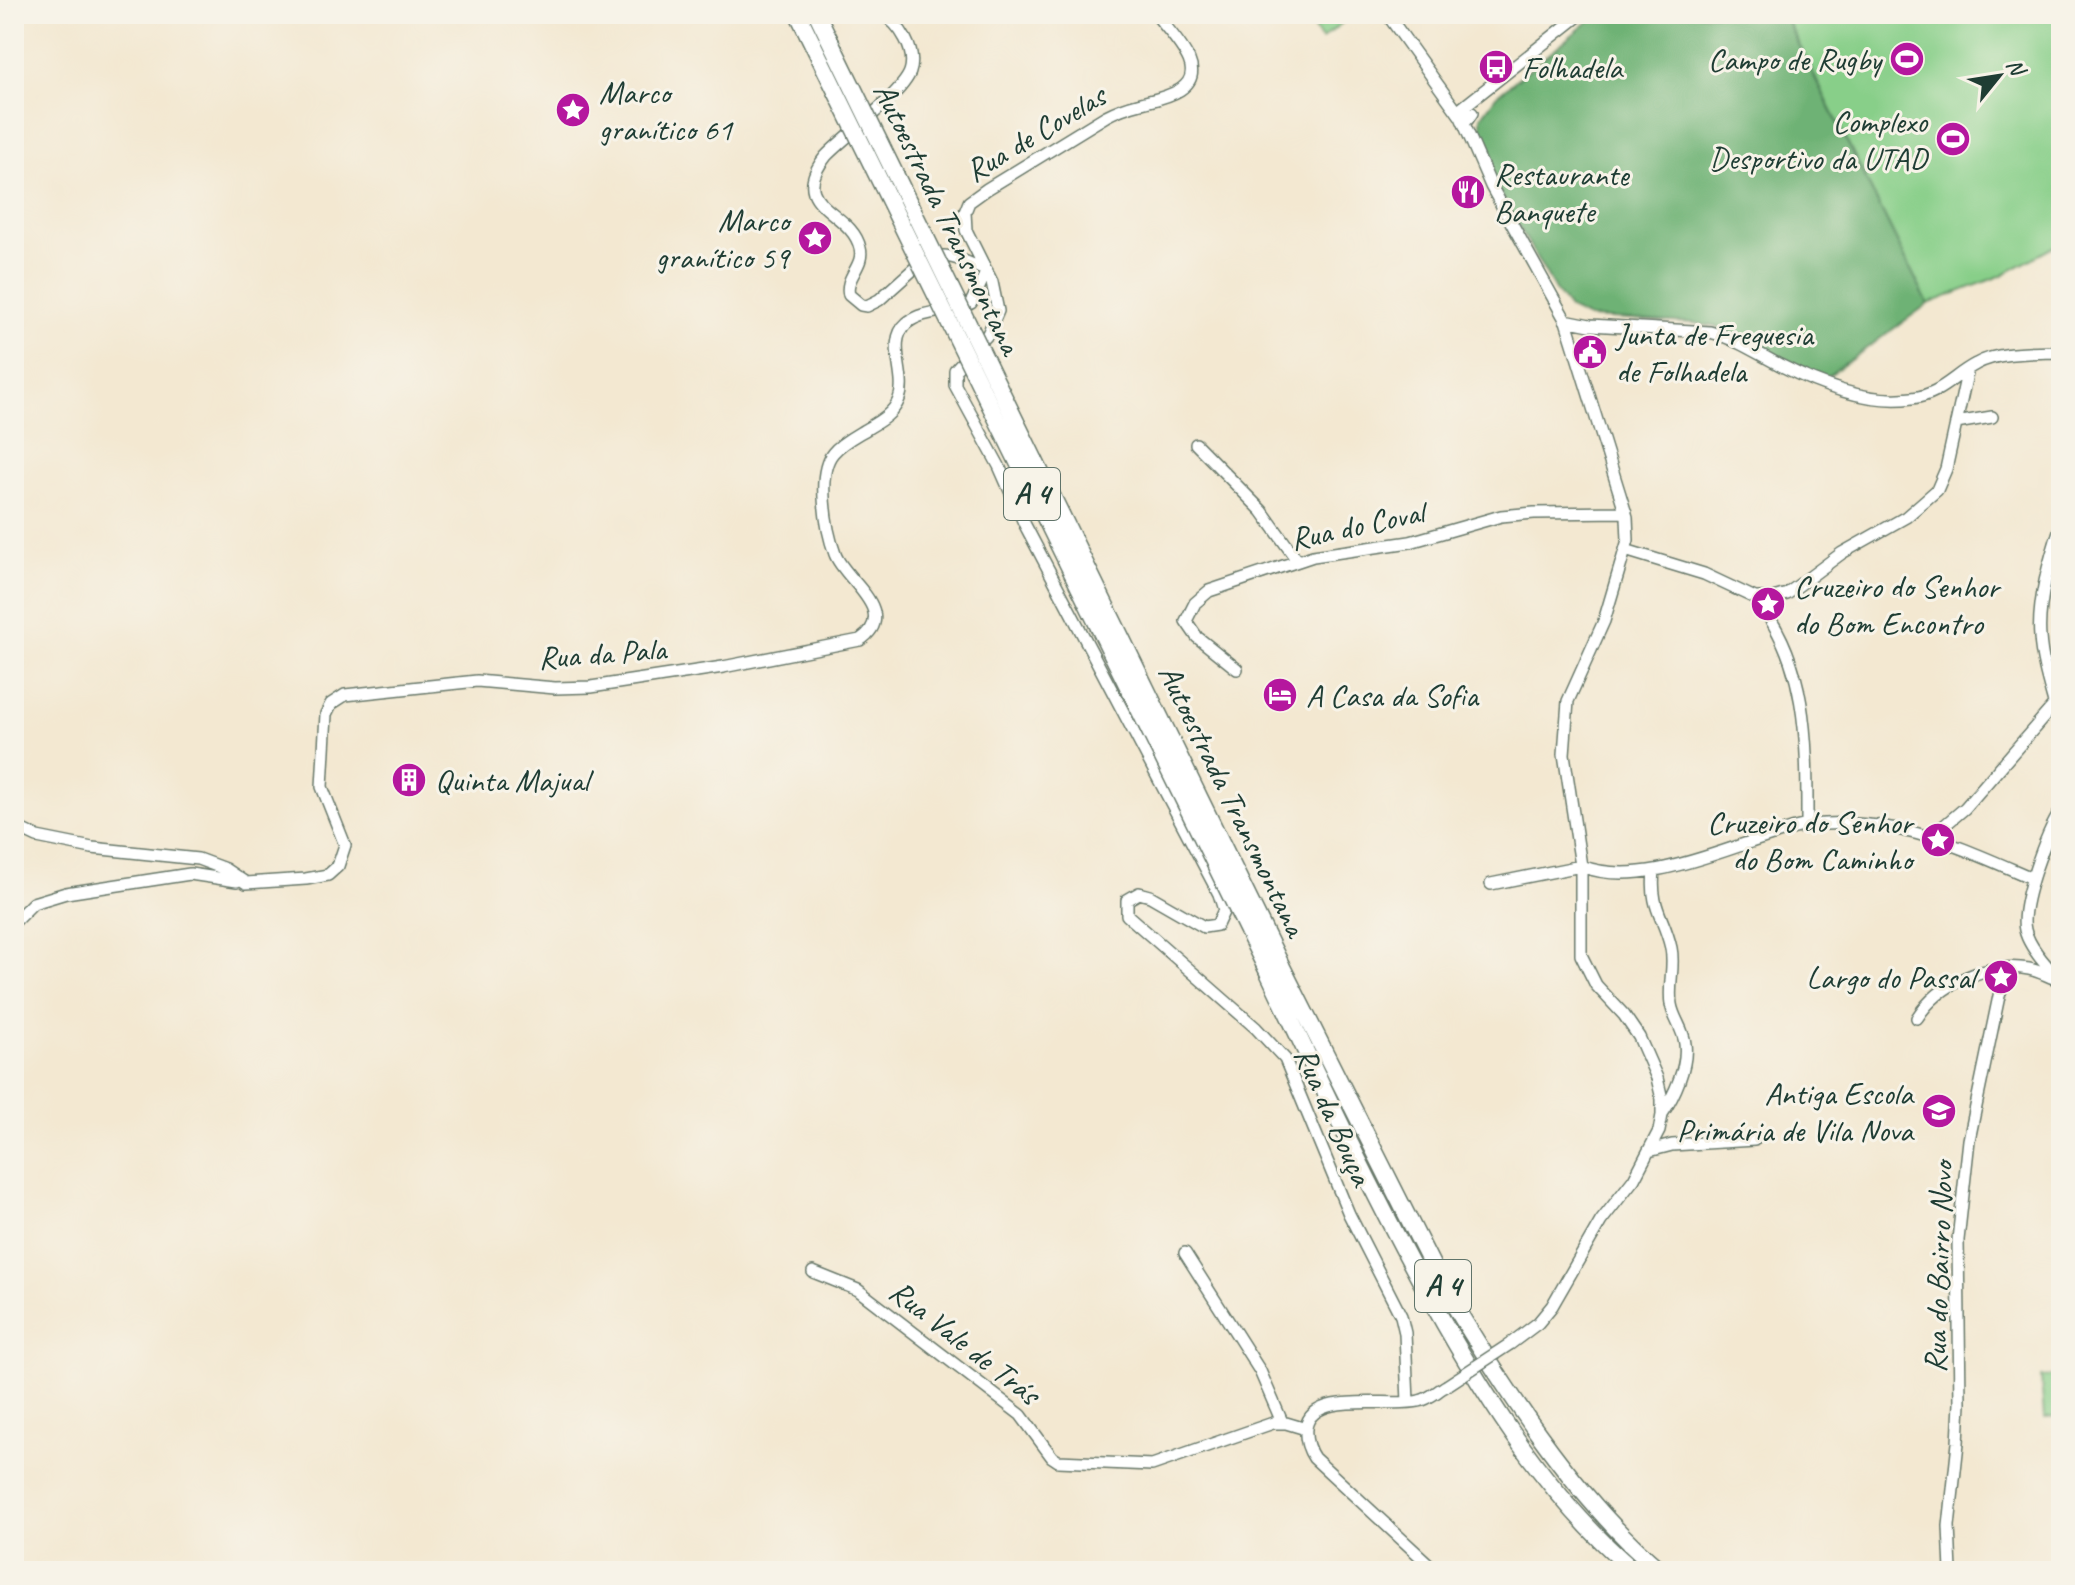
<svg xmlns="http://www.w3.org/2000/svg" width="2075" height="1585" font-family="Caveat,sans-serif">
	<rect width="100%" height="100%" fill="#f7f3e8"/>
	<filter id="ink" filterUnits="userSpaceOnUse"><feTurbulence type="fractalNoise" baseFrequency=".0125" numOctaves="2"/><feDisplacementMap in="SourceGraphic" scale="16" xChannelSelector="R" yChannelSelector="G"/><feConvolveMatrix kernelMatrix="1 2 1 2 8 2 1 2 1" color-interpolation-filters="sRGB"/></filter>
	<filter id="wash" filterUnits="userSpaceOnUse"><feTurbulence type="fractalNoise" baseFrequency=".006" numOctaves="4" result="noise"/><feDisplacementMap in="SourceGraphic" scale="32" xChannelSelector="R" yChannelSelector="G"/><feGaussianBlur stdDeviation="1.8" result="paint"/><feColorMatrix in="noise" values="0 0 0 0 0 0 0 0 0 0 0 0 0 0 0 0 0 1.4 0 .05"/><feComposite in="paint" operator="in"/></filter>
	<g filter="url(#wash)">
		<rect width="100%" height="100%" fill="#f3e8d1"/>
		<path fill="#88cf89" stroke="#54865e" stroke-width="2" d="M1302,14H1353L1322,39Z
			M1784,14H2061V243L2000,276L1928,304Z
			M2061,1376V1417L2044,1418L2041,1377Z"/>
		<path fill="#6eb275" stroke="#467854" stroke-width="2" d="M1598,14H1783L1928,304L1825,378L1716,327L1694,323L1588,318L1569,309L1556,292L1492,179L1481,135V117L1496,96Z"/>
	</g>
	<g filter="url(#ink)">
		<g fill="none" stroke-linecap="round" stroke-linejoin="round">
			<g stroke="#69796b" stroke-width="14">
				<path id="minor" d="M882,14C900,24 917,51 910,72C902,94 844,137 826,156C785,207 851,209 860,248C865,266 844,277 849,295L861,305L867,306L879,300L926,258C948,251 966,262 987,271
					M1156,14C1167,29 1182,44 1189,60C1202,91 1161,98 1141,103C1129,106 1117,110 1106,116L987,189L969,202L965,212L966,230L992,282L998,311L988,334L955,370V385L999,466L1025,525L1219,894L1224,910L1217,925L1204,927L1150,896L1139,893L1127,900V915L1256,1028L1285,1059L1349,1214L1401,1316L1405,1333L1408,1402
					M1387,14L1461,117L1468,119L1472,113
					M1460,115L1462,108L1581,14
					M1461,117L1491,186L1566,321L1627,517L1628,540L1604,621L1568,701L1564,754L1581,866V955L1596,985L1624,1015L1639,1037L1657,1078L1662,1099V1115L1659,1131L1634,1179L1601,1221L1552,1306L1538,1323L1510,1344
					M1565,320L1590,325L1710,332C1737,339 1758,354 1782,366C1821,386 1868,404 1912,398C1940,395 1953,376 1976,364C1999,351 2035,353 2061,352
					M1956,423L1992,417
					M1196,444L1262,511L1297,560
					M2061,525C2050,558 2037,602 2040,637C2042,668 2054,699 2061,730
					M1625,550L1704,574L1755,598H1773L1787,594L1842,553L1906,517L1937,490L1946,469L1968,369
					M1755,598C1809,662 1807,746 1807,825
					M1237,669L1197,637L1186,621L1195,603L1209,591L1313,556L1410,542L1501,516L1534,513L1626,512
					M2061,811C2047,831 2019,906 2025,930C2029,947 2049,969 2061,981
					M14,826L37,837L92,848L198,859L225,869L246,883L306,879L328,875L338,866L345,845L322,787L326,714L331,704L345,695L477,681L555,688L591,687L723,667L860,640C901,612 844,580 835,554C826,530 816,473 833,453C842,442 857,435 868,428C880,421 894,413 899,399C908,376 885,342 907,323C924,309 952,313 971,303L987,271
					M1932,836L1965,808L2055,704
					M1581,866C1638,888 1714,853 1769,836C1783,832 1797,826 1810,825C1897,816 1955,845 2032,878
					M1654,871C1650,909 1664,916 1671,948C1675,966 1668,985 1671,1004C1673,1018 1684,1030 1685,1044C1688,1066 1674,1096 1662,1114
					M1491,884L1581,866
					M14,922L33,903L66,893L190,874L237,881
					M1917,1018C1939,983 1987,962 2029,969C2040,971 2049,977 2059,980
					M1649,1151L1672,1145L1754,1140
					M1185,1253L1260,1371L1282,1422
					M813,1272L858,1290L1021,1415L1052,1457L1058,1461L1152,1465L1273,1423H1286L1306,1429
					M1436,1571L1314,1458C1308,1449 1305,1439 1306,1428C1311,1389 1391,1408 1419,1401C1429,1399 1437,1391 1446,1386
					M1951,1571L1949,1526L1958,1443L1960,1403L1958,1240L1969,1140L1999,996L2008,969
					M2055,1571L2061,1566"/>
			</g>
			<g stroke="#69796b" stroke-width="19">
				<path id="highway" d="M1281,965L1441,1283C1498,1379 1575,1500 1661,1571
					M1268,972C1317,1075 1365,1178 1419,1278C1477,1385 1541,1491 1634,1571"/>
			</g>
			<use href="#minor" stroke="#fff" stroke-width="11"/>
			<use href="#highway" stroke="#fff" stroke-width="16"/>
			<g stroke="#69796b" stroke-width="14" stroke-linecap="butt">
				<path id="minor-bridge" d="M1446,1386L1510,1344"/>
			</g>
			<g stroke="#69796b" stroke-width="19" stroke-linecap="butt">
				<path id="highway-bridge" d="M798,14L1268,972
					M817,14L1281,965"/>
			</g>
			<use href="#minor-bridge" stroke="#fff" stroke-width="11"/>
			<use href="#highway-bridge" stroke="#fff" stroke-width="16"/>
		</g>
	</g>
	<defs>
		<g id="stadium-disc" transform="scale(1.8)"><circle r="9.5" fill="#b5179e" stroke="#f7f3e8"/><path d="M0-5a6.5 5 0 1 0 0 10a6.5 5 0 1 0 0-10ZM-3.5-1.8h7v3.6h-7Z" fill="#fff"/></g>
		<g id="bus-disc" transform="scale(1.8)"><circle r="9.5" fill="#b5179e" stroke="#f7f3e8"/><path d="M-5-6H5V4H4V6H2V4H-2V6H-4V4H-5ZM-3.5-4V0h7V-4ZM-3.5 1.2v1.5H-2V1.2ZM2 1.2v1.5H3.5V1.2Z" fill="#fff"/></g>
		<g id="sight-disc" transform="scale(1.8)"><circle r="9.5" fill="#b5179e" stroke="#f7f3e8"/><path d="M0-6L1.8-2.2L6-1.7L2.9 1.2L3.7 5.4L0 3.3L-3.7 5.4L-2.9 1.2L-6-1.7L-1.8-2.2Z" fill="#fff"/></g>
		<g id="restaurant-disc" transform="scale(1.8)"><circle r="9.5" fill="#b5179e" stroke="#f7f3e8"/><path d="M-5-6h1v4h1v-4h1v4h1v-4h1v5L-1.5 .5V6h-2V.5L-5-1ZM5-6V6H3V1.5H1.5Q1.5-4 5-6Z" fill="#fff"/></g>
		<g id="civic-disc" transform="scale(1.8)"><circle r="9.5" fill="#b5179e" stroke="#f7f3e8"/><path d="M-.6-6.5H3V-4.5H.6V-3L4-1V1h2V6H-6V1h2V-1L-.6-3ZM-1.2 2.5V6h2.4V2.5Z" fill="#fff"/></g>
		<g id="hotel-disc" transform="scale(1.8)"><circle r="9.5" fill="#b5179e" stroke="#f7f3e8"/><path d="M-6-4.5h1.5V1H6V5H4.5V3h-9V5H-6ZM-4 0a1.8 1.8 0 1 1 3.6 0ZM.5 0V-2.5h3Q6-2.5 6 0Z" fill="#fff"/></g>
		<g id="building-disc" transform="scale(1.8)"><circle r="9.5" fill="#b5179e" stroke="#f7f3e8"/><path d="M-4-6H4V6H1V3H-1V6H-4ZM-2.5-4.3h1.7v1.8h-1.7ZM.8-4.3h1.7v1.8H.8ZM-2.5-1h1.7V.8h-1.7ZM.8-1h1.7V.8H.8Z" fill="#fff"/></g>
		<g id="school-disc" transform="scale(1.8)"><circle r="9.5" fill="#b5179e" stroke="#f7f3e8"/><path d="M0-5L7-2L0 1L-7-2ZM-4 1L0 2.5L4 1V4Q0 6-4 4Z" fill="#fff"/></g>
	</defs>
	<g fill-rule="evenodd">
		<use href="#stadium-disc" x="1907" y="59"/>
		<use href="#bus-disc" x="1496" y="67"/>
		<use href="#sight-disc" x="573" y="110"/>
		<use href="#stadium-disc" x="1953" y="139"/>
		<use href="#restaurant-disc" x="1468" y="192"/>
		<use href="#sight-disc" x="815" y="238"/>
		<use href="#civic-disc" x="1590" y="352"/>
		<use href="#sight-disc" x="1768" y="604"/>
		<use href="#hotel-disc" x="1280" y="695"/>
		<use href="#building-disc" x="409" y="780"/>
		<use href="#sight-disc" x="1938" y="840"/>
		<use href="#sight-disc" x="2001" y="977"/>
		<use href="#school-disc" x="1939" y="1111"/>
	</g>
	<g text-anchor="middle" stroke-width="6" stroke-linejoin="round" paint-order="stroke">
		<g fill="#f7f3e8" stroke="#60746a" stroke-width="2">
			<rect x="1004" y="468" width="56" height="52" rx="6"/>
			<rect x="1415" y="1260" width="56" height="52" rx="6"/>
		</g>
		<g font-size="30" font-weight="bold" fill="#1f3d34">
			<text x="1032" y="504">A 4</text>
			<text x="1443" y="1296">A 4</text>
		</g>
		<g font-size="32" fill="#1f3d34" stroke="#f7f3e8" text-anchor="start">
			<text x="1881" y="70" text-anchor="end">Campo de Rugby</text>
			<text x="1522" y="78">Folhadela</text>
			<text x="599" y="103">Marco<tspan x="599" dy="37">granítico 61</tspan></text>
			<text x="1927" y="132" text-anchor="end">Complexo<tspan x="1927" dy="37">Desportivo da UTAD</tspan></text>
			<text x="1494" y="185">Restaurante<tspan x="1494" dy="37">Banquete</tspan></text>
			<text x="789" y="231" text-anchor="end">Marco<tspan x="789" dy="37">granítico 59</tspan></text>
			<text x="1616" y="345">Junta de Freguesia<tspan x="1616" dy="37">de Folhadela</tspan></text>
			<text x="1794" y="597">Cruzeiro do Senhor<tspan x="1794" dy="37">do Bom Encontro</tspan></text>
			<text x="1306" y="706">A Casa da Sofia</text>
			<text x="435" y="791">Quinta Majual</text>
			<text x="1912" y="833" text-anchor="end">Cruzeiro do Senhor<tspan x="1912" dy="37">do Bom Caminho</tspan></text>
			<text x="1975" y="988" text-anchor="end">Largo do Passal</text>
			<text x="1913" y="1104" text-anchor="end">Antiga Escola<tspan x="1913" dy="37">Primária de Vila Nova</tspan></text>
		</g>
		<g font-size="32" fill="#1f3d34" stroke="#f7f3e8">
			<text transform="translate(1035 133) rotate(-31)" y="11">Rua de Covelas</text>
			<text transform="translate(948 218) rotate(64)" y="11">Autoestrada Transmontana</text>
			<text transform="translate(1357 525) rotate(-12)" y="11">Rua do Coval</text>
			<text transform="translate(602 653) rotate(-4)" y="11">Rua da Pala</text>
			<text transform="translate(1233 800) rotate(64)" y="11">Autoestrada Transmontana</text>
			<text transform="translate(1334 1116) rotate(66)" y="11">Rua da Bouça</text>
			<text transform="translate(1938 1267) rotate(-88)" y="11">Rua do Bairro Novo</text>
			<text transform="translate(965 1342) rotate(38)" y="11">Rua Vale de Trás</text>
		</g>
	</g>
	<rect width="2075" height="1585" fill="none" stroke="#f7f3e8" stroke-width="48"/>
	<g transform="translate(1999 76) rotate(60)" stroke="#f7f3e8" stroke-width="6" paint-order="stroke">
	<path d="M0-6L14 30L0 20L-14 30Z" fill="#1f3d34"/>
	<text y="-12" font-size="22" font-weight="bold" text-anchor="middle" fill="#1f3d34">N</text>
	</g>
</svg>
